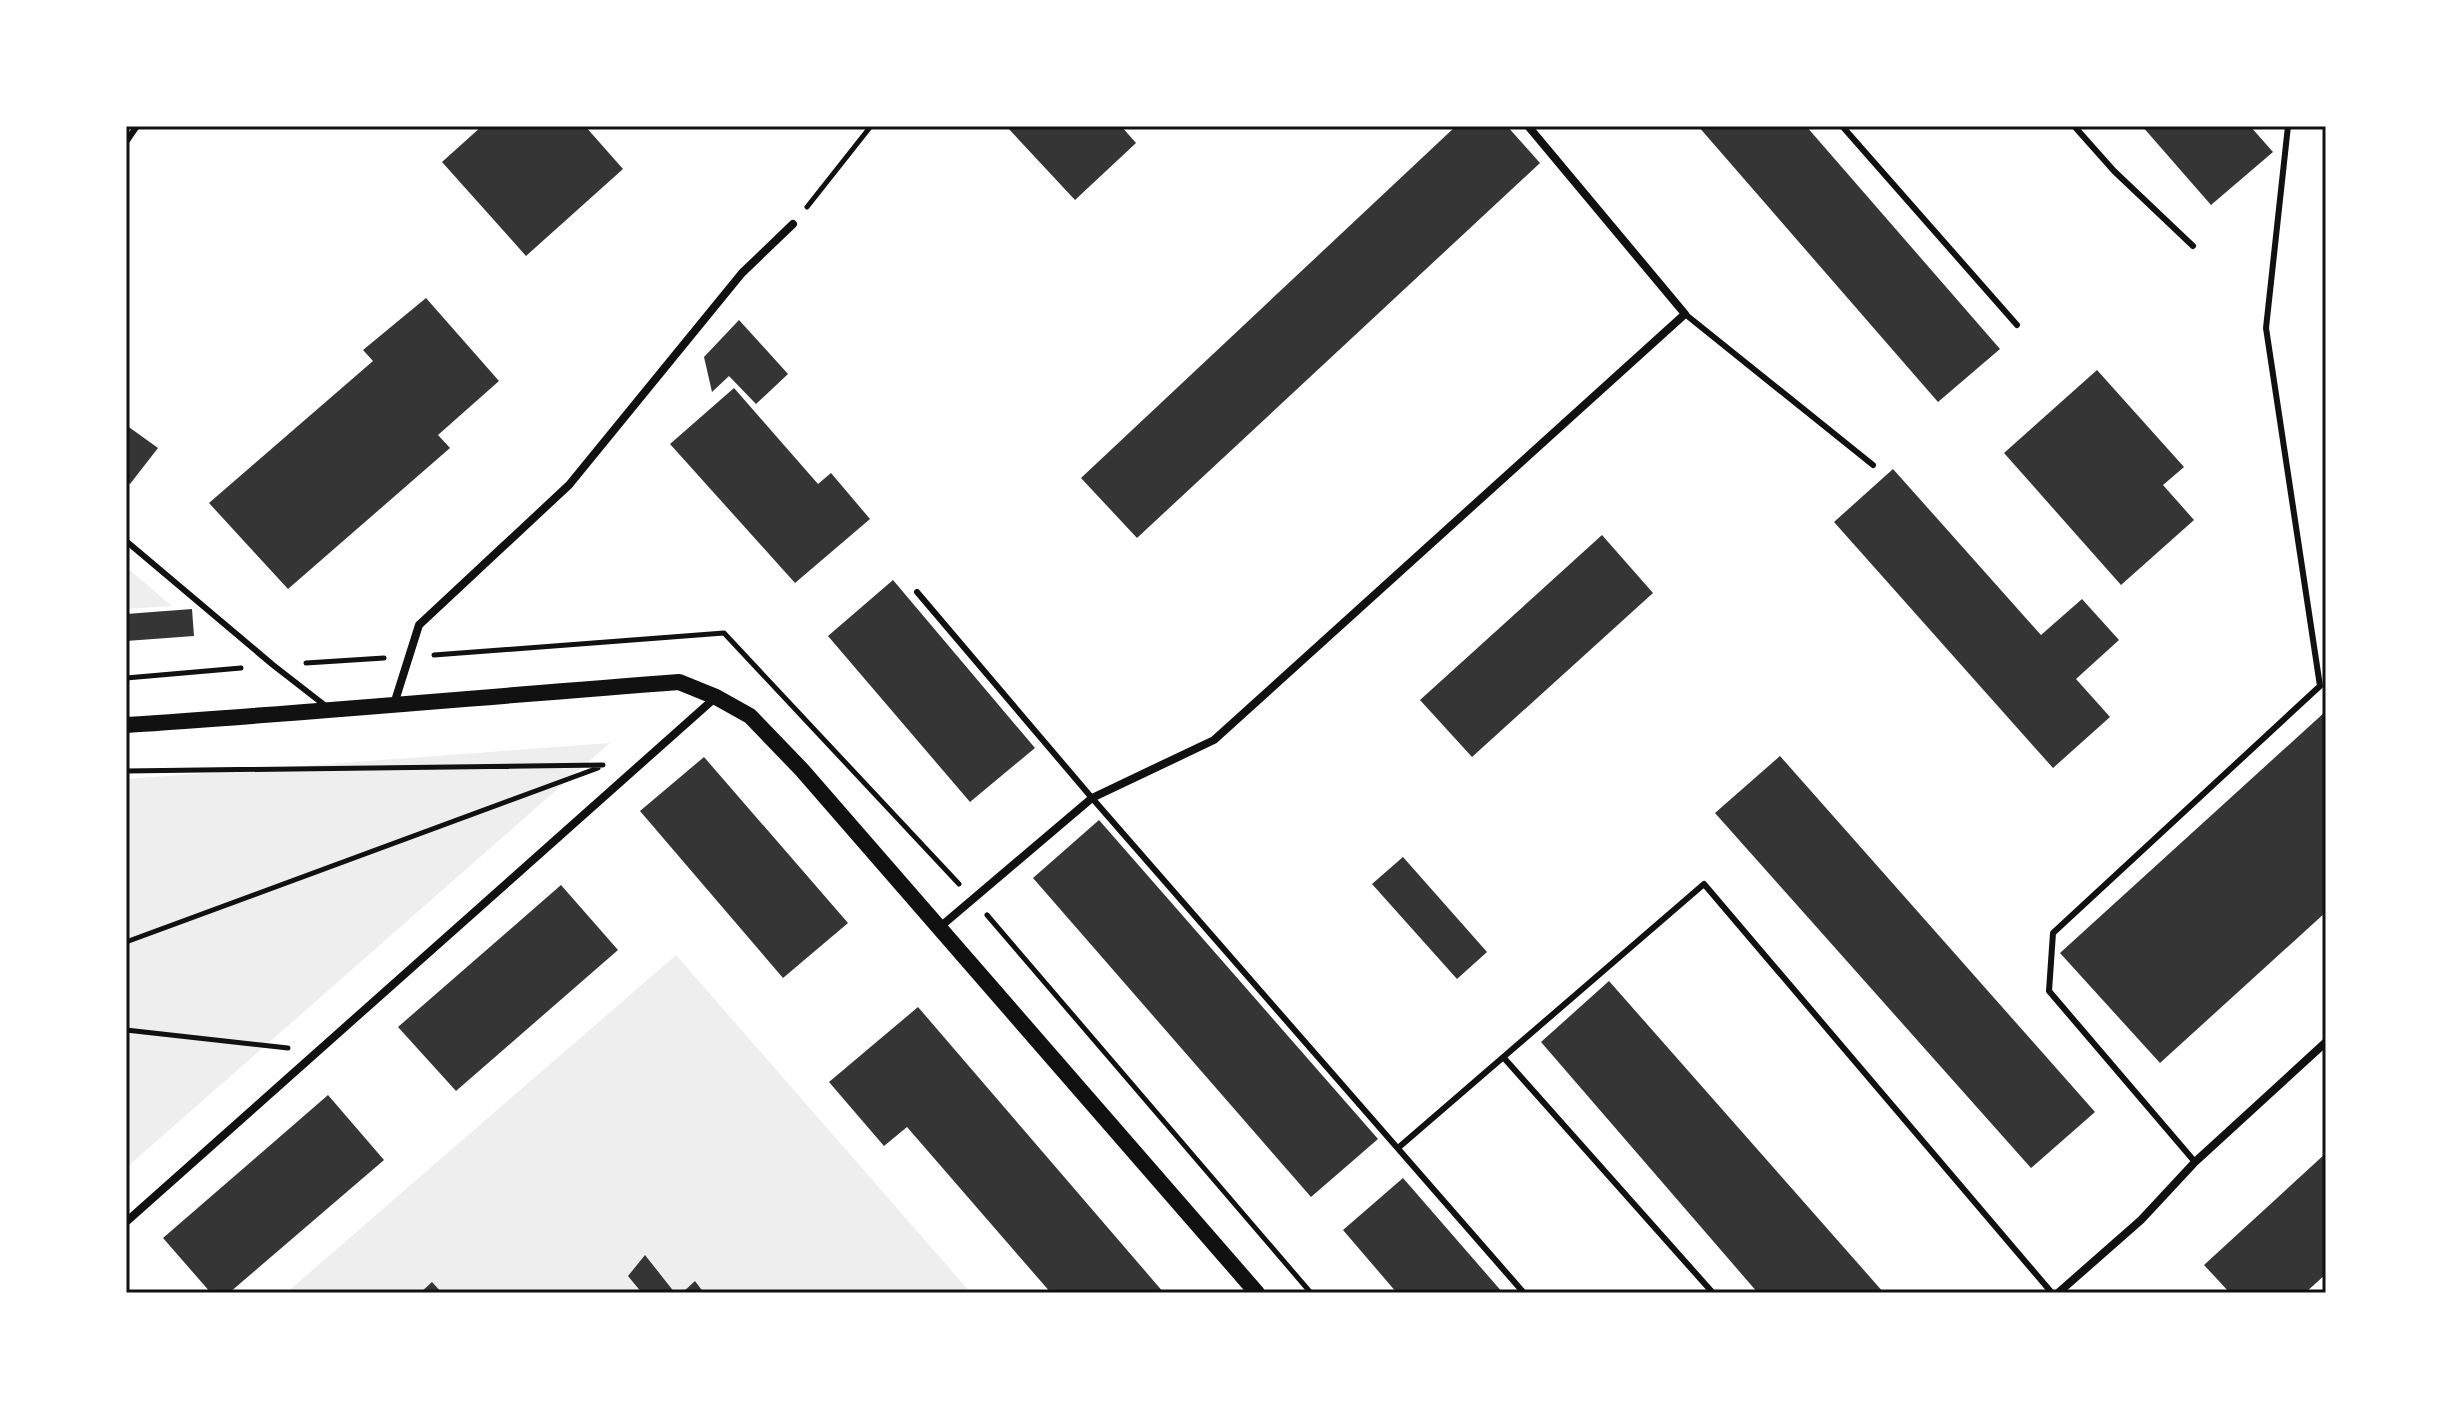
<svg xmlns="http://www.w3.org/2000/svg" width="2452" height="1419" font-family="Bitter,serif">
	<rect width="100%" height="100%" fill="#fff"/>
	<path fill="#eee" d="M126,567L172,606L126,609Z
		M610,743L126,1168V779Z
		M676,955L971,1293H286Z"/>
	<path fill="#353535" d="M482,126H585L623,169L526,256L442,162Z
		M1006,126H1121L1136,143L1075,200Z
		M1456,126H1507L1540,163L1137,538L1081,478Z
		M1698,126H1806L2000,349L1938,402Z
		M2142,126H2250L2273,152L2211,205Z
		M426,298L499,381L438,435L450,448L288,589L209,503L373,361L363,350Z
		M739,320L788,374L756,404L729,376L712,392L704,357Z
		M2097,370L2184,467L2163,485L2194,520L2121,585L2004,453Z
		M734,388L818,484L831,473L870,519L795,583L670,444Z
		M126,425L158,448L130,484L126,481Z
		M1893,469L2041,635L2082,599L2119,640L2076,679L2110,717L2053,768L1834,522Z
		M1602,535L1653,593L1472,757L1420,700Z
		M893,580L1035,748L970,802L828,636Z
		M192,609L194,636L126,641V614Z
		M2326,711V912L2160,1063L2060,953Z
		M1780,756L2095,1112L2031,1168L1715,813Z
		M704,757L848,923L783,978L640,811Z
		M1099,820L1378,1139L1311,1197L1033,878Z
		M1403,857L1487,952L1457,979L1372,884Z
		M561,885L618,950L456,1091L398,1027Z
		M1609,981L1884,1293H1758L1541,1042Z
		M918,1007L1164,1293H1051L907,1127L884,1146L829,1082Z
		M328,1095L384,1160L229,1293H211L163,1238Z
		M2326,1153V1274L2305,1293H2230L2204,1265Z
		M1403,1178L1503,1293H1397L1343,1230Z
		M645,1255L675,1293H642L628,1276Z
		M695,1281L704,1293H682Z
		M432,1282L442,1293H420Z"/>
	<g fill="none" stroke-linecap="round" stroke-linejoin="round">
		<path stroke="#111" stroke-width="5" d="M807,207L871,126
			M434,655L724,633L959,884
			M306,663L384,658
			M126,678L241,668
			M126,771L603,765
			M987,915L1311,1293
			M126,942L598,768
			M126,1030L288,1048"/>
		<path stroke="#111" stroke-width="6" d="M1842,126L2017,325
			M2074,126L2114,171L2193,246
			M126,142L137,126
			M1685,314L1873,465
			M126,541L273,665L327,707
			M917,592L1092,798L1524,1293
			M1504,1058L1713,1293
			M1398,1148L1704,884L2052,1293
			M2195,1162L2049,991L2053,933L2320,686L2266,328L2288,126"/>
		<path stroke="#111" stroke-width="8" d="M394,704L419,625L569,485L742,273L793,224
			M940,927L1092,798L1214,740L1685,314L1528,126
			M126,1222L716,697
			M2058,1293L2141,1220L2195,1162L2326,1042"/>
		<path stroke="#111" stroke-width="16" d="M126,725C310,713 494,696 679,682L716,697L750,716L802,770L1257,1293"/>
	</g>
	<rect width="2452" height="1419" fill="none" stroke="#ffffff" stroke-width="256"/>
	<rect x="128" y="128" width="2196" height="1163" fill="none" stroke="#111" stroke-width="3"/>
</svg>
